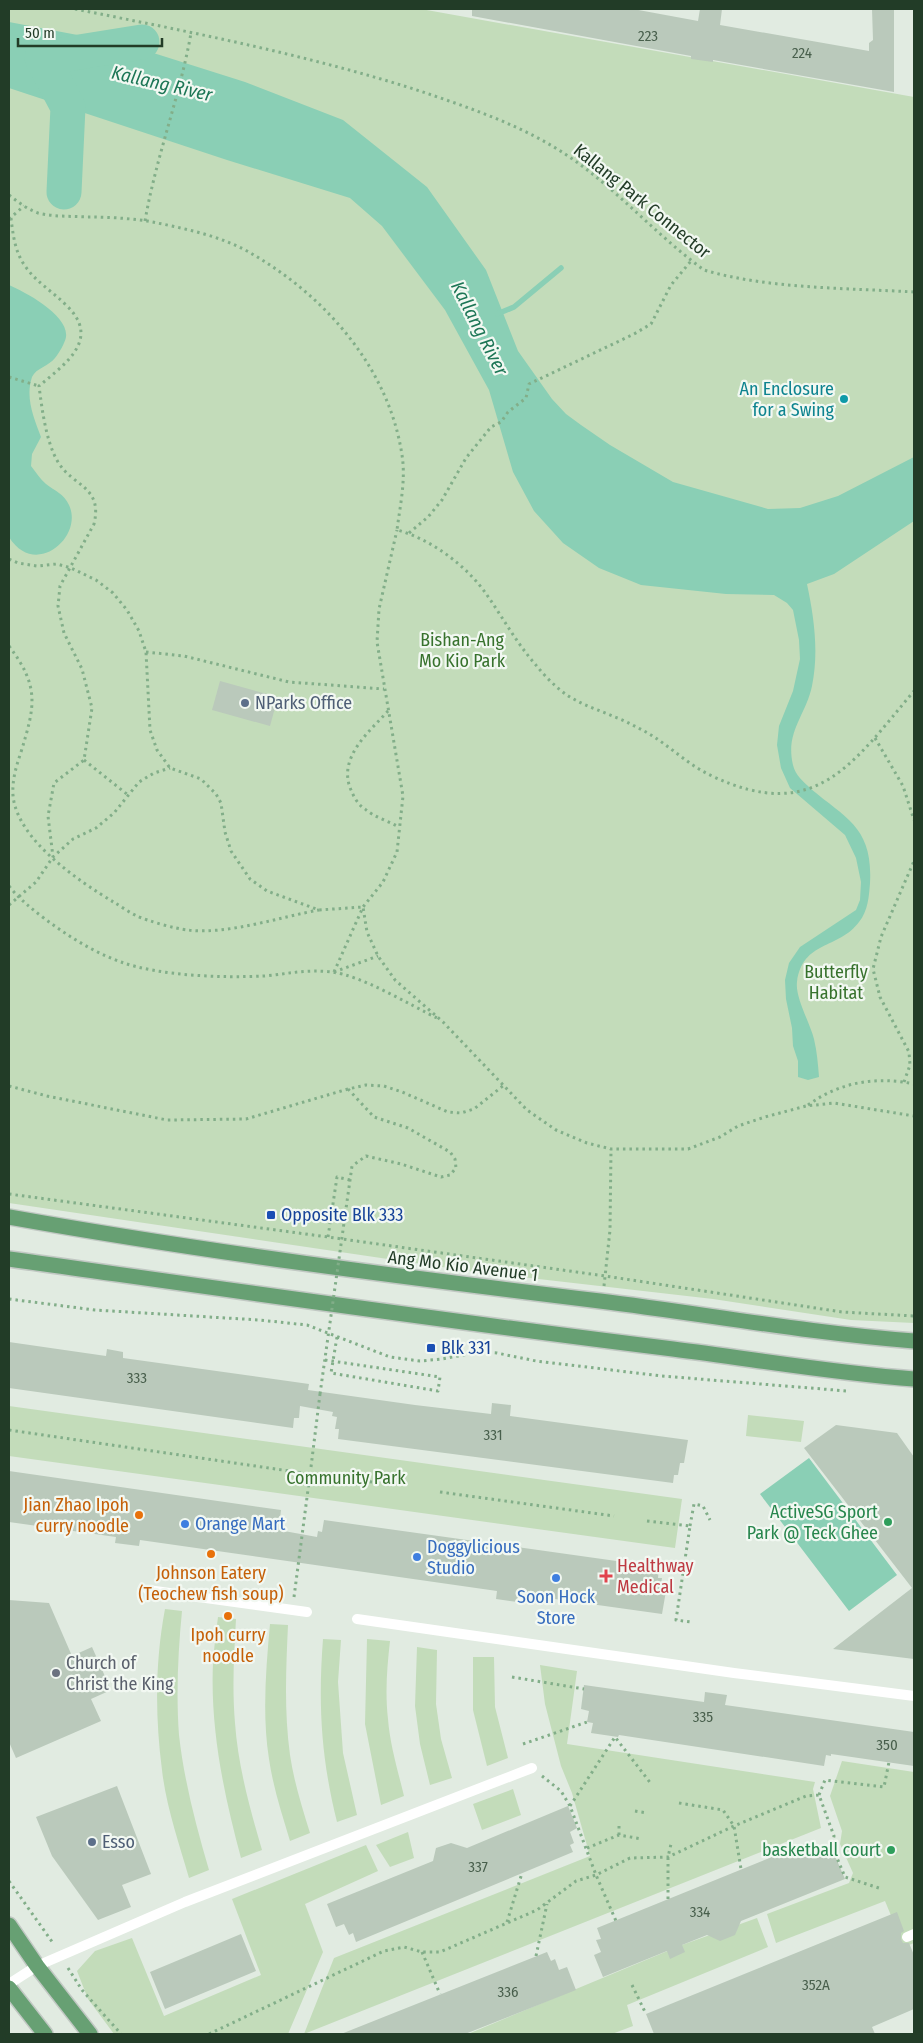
<svg xmlns="http://www.w3.org/2000/svg" width="923" height="2043" font-family="'Fira Sans Condensed',sans-serif">
	<rect width="100%" height="100%" fill="#e1ebe1"/>
	<path fill="#c3dcba" d="M9,9H421L914,97V1323L851,1320L713,1299L469,1271L9,1203Z
		M9,1406L682,1499L675,1548L9,1456Z
		M748,1415L804,1421L801,1442L746,1436Z
		M165,1609L182,1611C178,1652 176,1694 179,1735C184,1780 196,1826 209,1870L189,1878C179,1843 166,1806 162,1770C155,1716 155,1662 165,1609Z
		M218,1617L236,1619C234,1654 232,1688 235,1723C238,1766 250,1809 262,1850L241,1858C224,1795 210,1729 213,1663C214,1648 216,1632 218,1617Z
		M270,1624L288,1625C286,1668 284,1712 290,1755C294,1782 302,1807 310,1833L290,1841C282,1814 273,1787 269,1759C262,1715 266,1668 270,1624Z
		M323,1639L341,1640L338,1682L343,1753L357,1815L337,1822C321,1758 318,1704 323,1639Z
		M367,1639L390,1641C387,1667 385,1693 388,1719C390,1745 398,1771 404,1796L381,1805L365,1724Z
		M417,1647L437,1650L436,1704L441,1739L452,1778L430,1785L420,1744L415,1706Z
		M473,1657H494L495,1707L508,1758L487,1766L473,1710Z
		M540,1665L577,1671L567,1744L815,1782L813,1789L821,1828L304,2034L334,1958L590,1856L572,1793L561,1766L545,1704Z
		M842,1761L914,1772V1943L904,1947L885,1901L776,1943L767,1914L849,1883L853,1873L840,1844L842,1831L830,1796Z
		M513,1789L521,1815L482,1830L473,1804Z
		M408,1832L414,1858L390,1867L376,1845Z
		M366,1845L378,1871L305,1904L323,1952L288,2034H114L88,1999L77,1971L95,1951L132,1938L164,2016L261,1975L232,1899Z
		M757,1918L768,1947L627,2005L633,2026L612,2034H468L682,1945Z"/>
	<path fill="#8acfb5" d="M9,22L125,44L245,82L343,120L427,187L486,270L518,351L552,399L566,414L581,425L610,445L673,482L768,509L800,508L838,496L914,457V521L834,574L807,584C814,617 819,652 812,686C806,715 785,732 793,765C795,775 804,782 811,789C847,819 873,828 870,883C869,896 868,911 859,922C838,950 803,940 797,982C795,997 810,1023 814,1039C817,1052 818,1064 819,1077L808,1080L798,1077V1061L793,1046L792,1028L786,999L785,980L789,963L800,947L856,910L860,900L861,882L856,858L845,835L790,788L781,768L777,745L779,726L793,691L800,659L799,640L793,610L787,603L774,595L726,594L641,585L599,568L563,543L534,511L513,472L489,390L445,310L382,226L350,198L227,160L9,88Z
		M9,285C25,292 69,315 66,337C65,343 59,353 55,358C49,366 36,368 32,377C25,398 34,418 41,437L32,454L31,466C36,472 40,479 46,484C55,491 64,494 69,505C84,537 35,579 9,537Z
		M809,1458L897,1575L849,1611L760,1494Z"/>
	<g fill="none" stroke-linecap="round" stroke-linejoin="round">
		<path stroke="#8acfb5" stroke-width="5.5" d="M497,314L514,307L561,268"/>
		<path stroke="#8acfb5" stroke-width="35" d="M64,192L68,107L42,58L142,42"/>
	</g>
	<path fill="#bac9bb" d="M472,9H633L698,21L700,9H722L720,25L869,51V43L873,40L872,9H894V92L713,60V62L691,59V56L472,16Z
		M220,681L278,697L270,726L212,710Z
		M9,1342L106,1356L107,1349L123,1352V1358L309,1384L308,1390L415,1405L491,1414L492,1403L511,1405L510,1416L688,1440L684,1463H680L678,1475H674L673,1483L338,1439L339,1429H335L337,1417L332,1416L333,1412L300,1406L299,1418H294L293,1428L9,1388Z
		M836,1425L897,1433L914,1457V1659L833,1649L912,1588L804,1448Z
		M9,1471L281,1510L280,1519L285,1520L284,1531L317,1537L318,1531L322,1532L324,1520L659,1567L658,1578H662L660,1590L666,1591L662,1614L519,1594L518,1602L496,1599L497,1591L140,1540L139,1546L115,1543L116,1537L9,1522Z
		M9,1600L49,1603L72,1656L92,1647L111,1690L91,1699L101,1721L16,1758L9,1742Z
		M584,1685L704,1702L705,1692L727,1695L725,1705L914,1732V1766L831,1754V1756L826,1755L824,1766L619,1735L618,1737L591,1733L593,1723L587,1722L589,1711L581,1709Z
		M117,1786L151,1874L122,1885L131,1907L98,1920L52,1856L36,1817Z
		M568,1806L577,1828L570,1832L574,1843L570,1845L573,1852L356,1942L353,1933L349,1935L344,1924L336,1927L327,1904L433,1861L436,1848L451,1843L467,1848Z
		M814,1840L819,1851L824,1849L828,1859L835,1856L845,1879L741,1921L735,1935L720,1941L707,1935L682,1945L685,1952L670,1959L667,1951L603,1977L594,1955L601,1952L596,1940L601,1939L597,1928Z
		M897,1912L904,1931L901,1933V1939L903,1943H909L914,1955V2009L872,2027L875,2034H654L646,2014Z
		M241,1934L256,1971L165,2009L150,1972Z
		M547,1952L551,1961L555,1959L559,1970L567,1967L576,1990L465,2034H341Z"/>
	<g fill="none" stroke-linecap="round" stroke-linejoin="round">
		<g stroke="#c1c8c3" stroke-width="18">
			<path id="primary" d="M9,1217C205,1252 402,1277 600,1301C705,1314 809,1333 914,1341
				M9,1259C230,1290 451,1322 673,1349C753,1359 833,1373 914,1379
				M9,1925L37,1966L90,2034
				M9,1988L45,2034"/>
		</g>
		<path stroke="#82ae89" stroke-width="3" stroke-dasharray="2.5 4" stroke-linecap="butt" d="M75,9C191,32 308,55 420,91C470,108 524,126 568,156C617,189 656,235 704,270C768,289 847,288 914,292
			M9,195C18,202 27,209 38,213C54,217 70,216 87,217C106,217 127,218 147,221C183,228 223,236 254,255C327,298 389,369 402,455C406,480 400,506 397,530C431,539 467,566 487,595C503,618 516,642 535,664C544,675 555,687 567,695C582,705 599,710 615,717C626,721 636,727 646,732C669,745 688,765 712,776C816,825 853,763 914,691
			M11,218C13,235 15,252 25,266C36,282 52,291 66,305C102,339 65,364 39,386C42,409 46,442 58,462C73,487 103,486 94,524L60,586L58,606L64,633L82,669L92,708L84,760L54,783L48,816L53,857
			M9,219L24,206
			M145,221C156,157 180,96 191,33
			M9,377L39,386
			M409,533L428,517L442,500L466,458L491,427L501,422L508,412L526,398L529,384L634,334L651,324L671,285L691,261
			M9,559L18,563L37,566L57,564L71,568L96,580L113,593L127,610L139,631L146,652L150,730L157,750L170,768L201,779L216,794L221,803L225,832L231,851L250,879L267,891L319,910L363,907L367,932L378,956L395,980L443,1022L527,1110L556,1130L587,1143L611,1149H688L720,1137L738,1126L765,1117L806,1106L834,1103L914,1116
			M9,646C40,687 35,706 21,752C16,767 12,780 13,796C18,841 79,881 115,903C122,907 130,913 137,916C148,921 176,929 188,930C227,935 280,917 319,910
			M146,652L184,656L289,682L384,689
			M388,711C369,732 337,758 351,790C354,797 358,805 365,809C374,817 388,821 399,827
			M875,738L903,786L914,820
			M84,760L128,795
			M9,886C19,899 31,908 45,919C68,936 93,952 121,962C160,976 222,978 264,976C287,974 307,969 331,972C361,975 410,1005 439,1019
			M9,905L36,882L53,857L73,839L96,828L114,813L139,782L154,773L170,768
			M334,972L363,907L383,882L397,852L403,796L377,642L379,609L397,530
			M334,972L378,956
			M904,1082L910,1065L909,1052L880,997L873,969L881,937L914,861
			M9,1086L47,1096L167,1120L246,1119L348,1089L366,1085L384,1086L402,1092L448,1112L461,1113L474,1109L504,1085
			M348,1089L374,1117L408,1128L450,1152L455,1159L456,1168L450,1175L441,1177L401,1164L366,1156L352,1166
			M808,1105C840,1082 876,1076 914,1084
			M9,1194L328,1237L605,1276L842,1312L914,1316
			M328,1237L337,1177L350,1180
			M604,1286L610,1230L611,1149
			M9,1299L95,1310L259,1320L307,1325L390,1357L420,1361L442,1359L480,1352L497,1353L536,1361L662,1376L847,1391
			M337,1337L331,1373L438,1391L440,1377
			M9,1430L303,1473
			M311,1467L320,1394
			M318,1475L394,1485
			M440,1492L614,1516
			M647,1521L690,1526L676,1620L691,1622
			M690,1526L694,1504L703,1506L710,1520
			M294,1597L309,1482
			M512,1677L584,1689
			M523,1744L587,1722
			M542,1776L561,1791L570,1806L596,1875L616,1921
			M819,1795L825,1780L884,1787L889,1762
			M679,1803L723,1810L734,1826L741,1869
			M570,1806L615,1737L652,1785
			M635,1811L647,1813
			M619,1835V1825
			M587,1848L619,1835L642,1839
			M9,1881L53,1943
			M668,1899V1857L671,1844
			M507,1922L522,1873
			M422,1952L440,1994
			M536,1956L547,1904
			M68,1968L82,1990L121,2034
			M632,1985L646,2014
			M209,2034L384,1951L404,1947L422,1952H440L537,1910L576,1881L596,1875L630,1858L668,1857L734,1826L806,1796L819,1795L834,1836L832,1846L845,1877L882,1889"/>
		<path stroke="#fff" stroke-width="10" d="M148,1590L307,1612
			M357,1619L734,1673L914,1696
			M907,1937L914,1934
			M9,1984L37,1966L185,1902L532,1768"/>
		<use href="#primary" stroke="#67a073" stroke-width="15"/>
		<path stroke="#82ae89" stroke-width="3" stroke-dasharray="2.5 4" stroke-linecap="butt" d="M325,1360L440,1377
			M320,1394L352,1166"/>
	</g>
	<circle fill="#0f9aa8" stroke="#f2f8f2" stroke-width="2" cx="844" cy="399" r="5"/>
	<g fill="#5c6f8a" stroke="#f2f8f2" stroke-width="2">
		<circle cx="245" cy="703" r="5"/>
		<circle cx="92" cy="1842" r="5"/>
	</g>
	<g fill="#1a4fb4" stroke="#f2f8f2" stroke-width="2">
		<rect x="266" y="1210" width="10" height="10" rx="2.5"/>
		<rect x="426" y="1343" width="10" height="10" rx="2.5"/>
	</g>
	<g fill="#e8710a" stroke="#f2f8f2" stroke-width="2">
		<circle cx="139" cy="1515" r="5"/>
		<circle cx="211" cy="1554" r="5"/>
		<circle cx="228" cy="1616" r="5"/>
	</g>
	<g fill="#2e9e5b" stroke="#f2f8f2" stroke-width="2">
		<circle cx="888" cy="1522" r="5"/>
		<circle cx="891" cy="1850" r="5"/>
	</g>
	<g fill="#3f7fe0" stroke="#f2f8f2" stroke-width="2">
		<circle cx="185" cy="1524" r="5"/>
		<circle cx="417" cy="1557" r="5"/>
		<circle cx="556" cy="1578" r="5"/>
	</g>
	<path fill="#e0444e" stroke="#f2f8f2" stroke-width="2" d="M603.5 1568.5h5v5h5v5h-5v5h-5v-5h-5v-5h5z"/>
	<circle fill="#6b7280" stroke="#f2f8f2" stroke-width="2" cx="56" cy="1673" r="5"/>
	<g text-anchor="middle" stroke-width="4.5" stroke-linejoin="round" paint-order="stroke">
		<g font-size="15" fill="#485f4c">
			<text x="648" y="41">223</text>
			<text x="802" y="58">224</text>
			<text x="137" y="1383">333</text>
			<text x="493" y="1440">331</text>
			<text x="703" y="1722">335</text>
			<text x="887" y="1750">350</text>
			<text x="478" y="1872">337</text>
			<text x="700" y="1917">334</text>
			<text x="816" y="1990">352A</text>
			<text x="508" y="1997">336</text>
		</g>
		<g font-size="18" fill="#223c27" stroke="#f2f8f2">
			<text transform="translate(642 201) rotate(39)" y="6">Kallang Park Connector</text>
			<text transform="translate(463 1266) rotate(7)" y="6">Ang Mo Kio Avenue 1</text>
		</g>
		<g font-size="18" fill="#0d838f" stroke="#f2f8f2" text-anchor="end">
			<text x="834" y="395">An Enclosure<tspan x="834" dy="21">for a Swing</tspan></text>
		</g>
		<g font-size="18" fill="#37722d" stroke="#f2f8f2">
			<text x="462" y="646">Bishan-Ang<tspan x="462" dy="21">Mo Kio Park</tspan></text>
			<text x="836" y="978">Butterfly<tspan x="836" dy="21">Habitat</tspan></text>
			<text x="346" y="1484">Community Park</text>
		</g>
		<g font-size="18" fill="#4e5e75" stroke="#f2f8f2" text-anchor="start">
			<text x="255" y="709">NParks Office</text>
			<text x="102" y="1848">Esso</text>
		</g>
		<g font-size="18" fill="#164399" stroke="#f2f8f2" text-anchor="start">
			<text x="281" y="1221">Opposite Blk 333</text>
			<text x="441" y="1354">Blk 331</text>
		</g>
		<g font-size="18" fill="#c56008" stroke="#f2f8f2">
			<text x="129" y="1511" text-anchor="end">Jian Zhao Ipoh<tspan x="129" dy="21">curry noodle</tspan></text>
			<text x="211" y="1579">Johnson Eatery<tspan x="211" dy="21">(Teochew fish soup)</tspan></text>
			<text x="228" y="1641">Ipoh curry<tspan x="228" dy="21">noodle</tspan></text>
		</g>
		<g font-size="18" fill="#27864d" stroke="#f2f8f2" text-anchor="end">
			<text x="878" y="1518">ActiveSG Sport<tspan x="878" dy="21">Park @ Teck Ghee</tspan></text>
			<text x="881" y="1856">basketball court</text>
		</g>
		<g font-size="18" fill="#366cbe" stroke="#f2f8f2" text-anchor="start">
			<text x="195" y="1530">Orange Mart</text>
			<text x="427" y="1553">Doggylicious<tspan x="427" dy="21">Studio</tspan></text>
			<text x="556" y="1603" text-anchor="middle">Soon Hock<tspan x="556" dy="21">Store</tspan></text>
		</g>
		<g font-size="18" fill="#be3a42" stroke="#f2f8f2" text-anchor="start">
			<text x="617" y="1572">Healthway<tspan x="617" dy="21">Medical</tspan></text>
		</g>
		<g font-size="18" fill="#5b616d" stroke="#f2f8f2" text-anchor="start">
			<text x="66" y="1669">Church of<tspan x="66" dy="21">Christ the King</tspan></text>
		</g>
		<g font-size="19" font-style="italic" fill="#1d7656" stroke="#f2f8f2">
			<text transform="translate(162 83) rotate(13)" y="7">Kallang River</text>
			<text transform="translate(480 328) rotate(63)" y="7">Kallang River</text>
		</g>
	</g>
	<rect width="923" height="2043" fill="none" stroke="#223c27" stroke-width="20"/>
	<path d="M18 38v8h144v-8" fill="none" stroke="#223c27" stroke-width="2.5"/>
	<text x="25" y="38" font-size="15" fill="#223c27" stroke="#f2f8f2" stroke-width="4" paint-order="stroke">50 m</text>
</svg>
